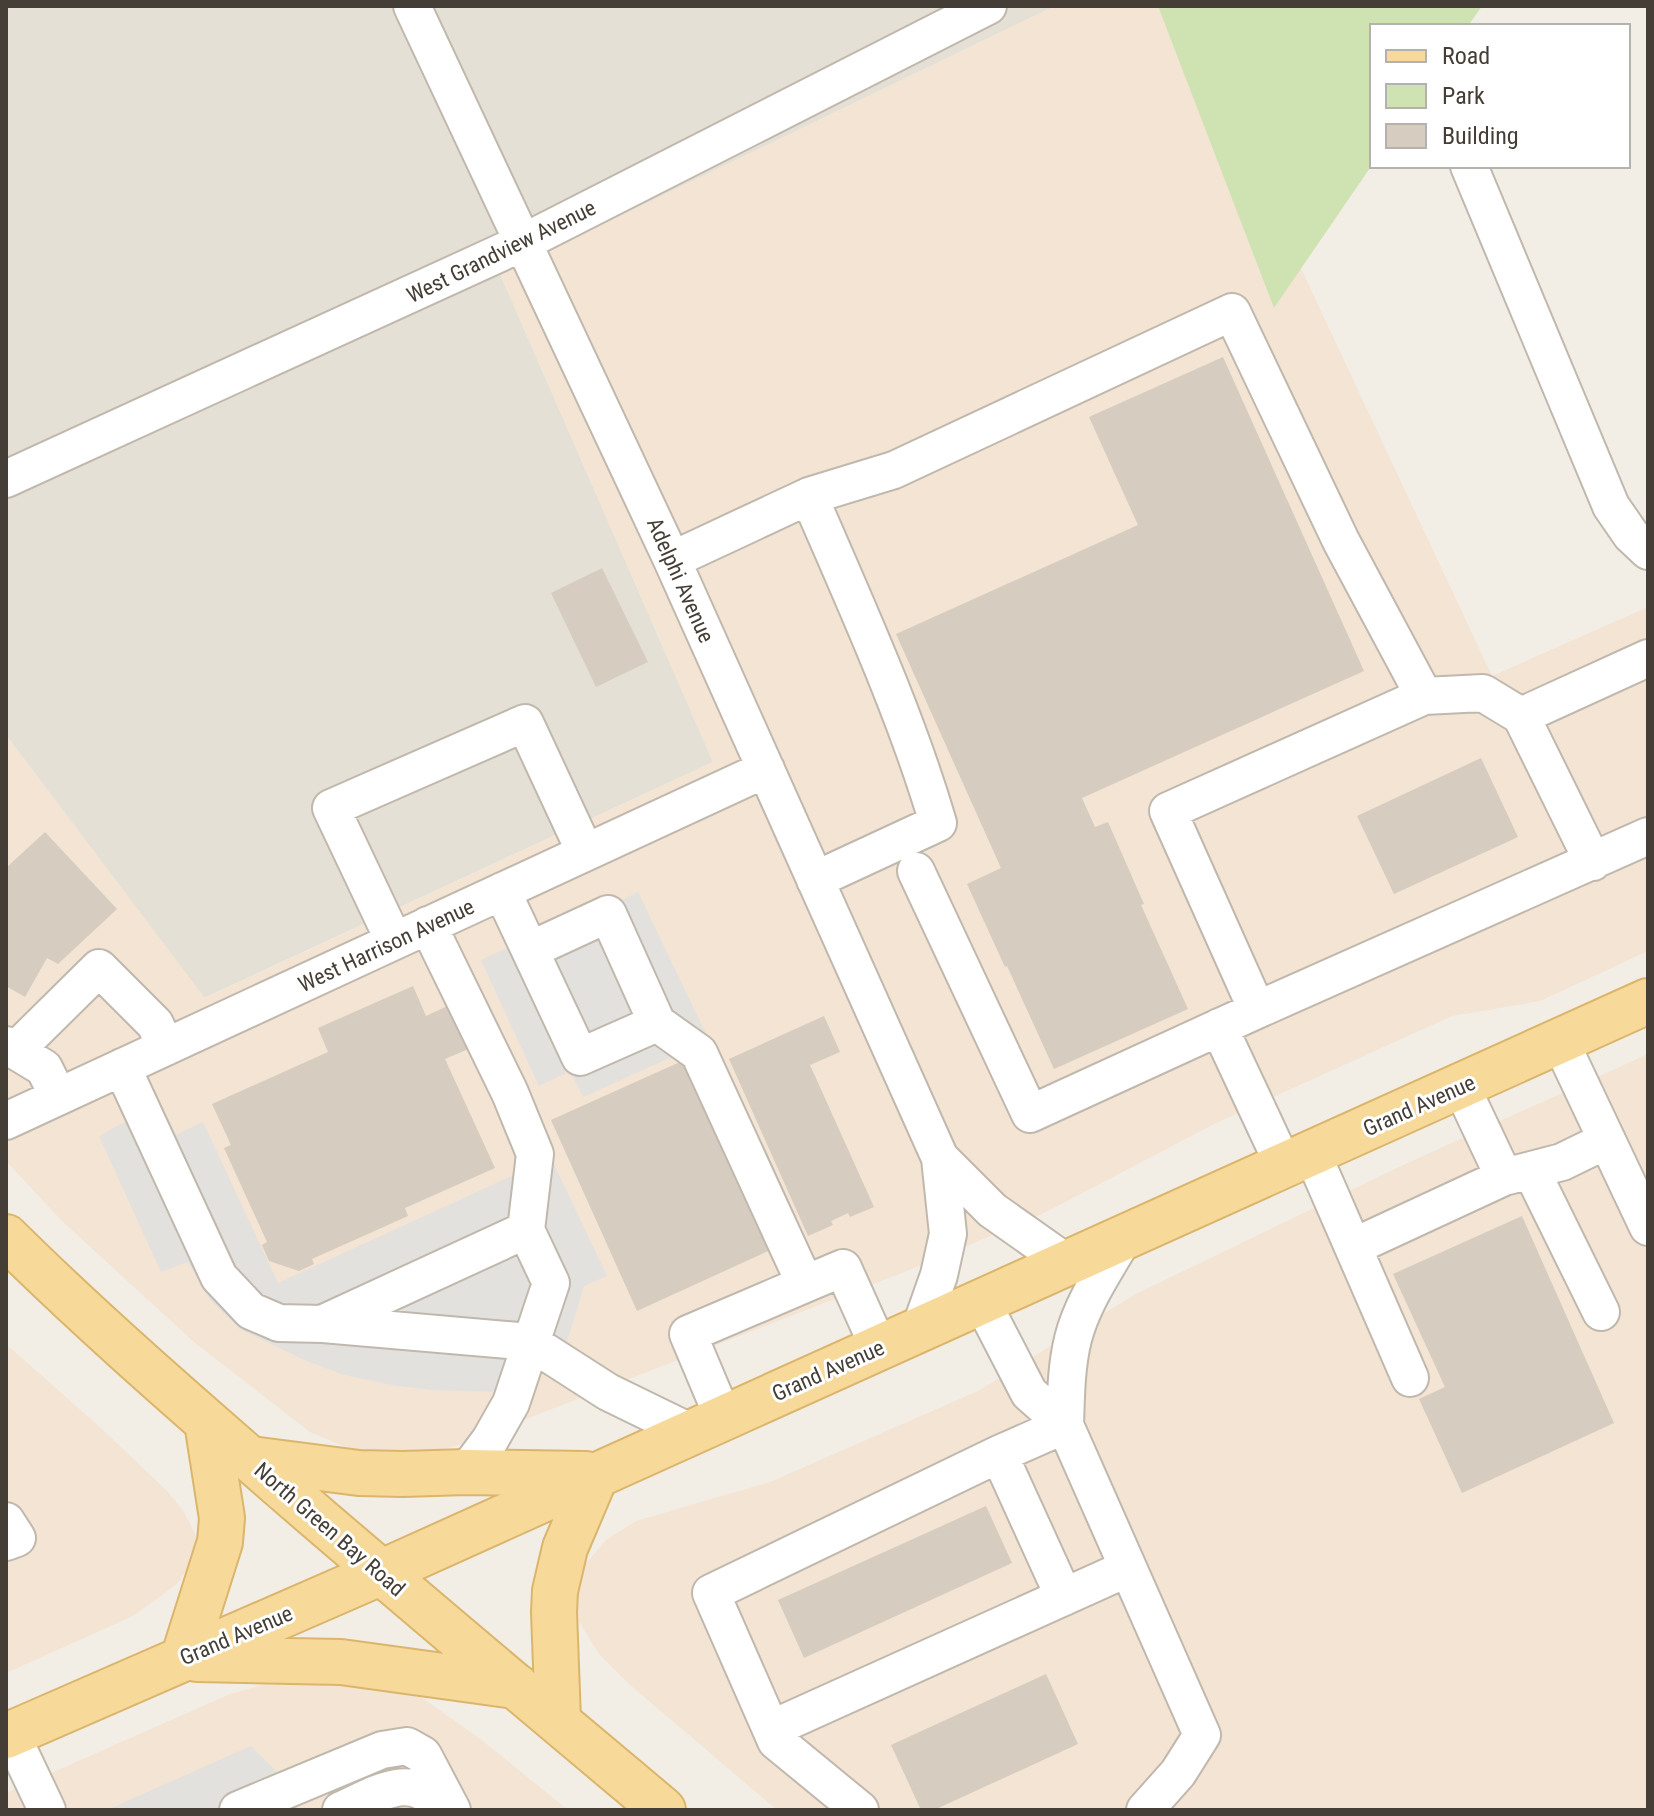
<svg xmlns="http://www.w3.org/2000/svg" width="1654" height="1816" font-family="'Roboto Condensed',sans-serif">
	<rect width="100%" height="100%" fill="#f2eee6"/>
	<path fill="#e5e0d5" d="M6,6H1055L500,274L713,762L204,998L6,735Z"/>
	<path fill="#f3e4d3" d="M1055,6H1178L1492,676L1648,607V951L1540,1001L1452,1016L1216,1123L1046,1212L935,1260L459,1445L411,1457L365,1455L310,1432L194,1342L62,1221L6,1161V735L205,998L713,762L500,274Z
		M1648,1054V1810H777L629,1684L599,1654L578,1620L571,1595L582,1568L606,1540L636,1521L770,1482L978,1391L1134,1295L1399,1167Z
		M6,1344L102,1429L167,1491L184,1512L196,1536L192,1562L177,1584L133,1616L6,1673Z
		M287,1678L411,1690L479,1738L568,1810H6V1793L230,1694Z"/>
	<path fill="#cfe3b2" d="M1158,6H1482L1468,26H1372V165L1274,308Z"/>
	<path fill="#e3e1de" d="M638,892L709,1040L583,1097L570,1071L539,1086L481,960L611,900L615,904Z
		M160,1103L176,1135L203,1122L278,1283L551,1158L607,1276L584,1286L567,1342L492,1392L432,1390L390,1385L341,1374L302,1359L240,1329L210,1300L188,1262L161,1272L99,1136Z
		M251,1746L303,1798L278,1810H107Z"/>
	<path fill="#d6ccc0" d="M1223,357L1364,671L1082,798L1095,827L1108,822L1144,904L1141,905L1188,1009L1054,1069L1007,966L1005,967L967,884L1001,868L896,634L1138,525L1089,417Z
		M602,568L648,662L596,687L551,593Z
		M1481,758L1518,837L1394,894L1357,816Z
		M45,832L117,909L58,964L47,958L25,997L6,986V868Z
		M413,986L426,1016L454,1003L473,1047L445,1059L495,1168L405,1208L408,1216L312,1259L314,1264L299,1271L269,1261L262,1245L267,1242L224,1148L231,1145L212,1104L328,1052L318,1028Z
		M824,1016L840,1052L810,1065L874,1207L850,1217L848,1213L831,1221L833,1225L808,1236L729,1059Z
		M691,1057L777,1247L637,1311L551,1120Z
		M1522,1216L1614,1423L1462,1493L1419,1399L1445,1387L1393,1274Z
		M986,1506L1012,1563L804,1658L778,1600Z
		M1046,1674L1078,1744L934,1810H921L891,1745Z"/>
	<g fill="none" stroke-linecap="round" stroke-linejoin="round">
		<g stroke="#c0b8ad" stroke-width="40">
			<path id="minor" d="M412,6L672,560L940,1158L948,1234L939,1275L920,1329
				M1469,166L1611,506L1631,535L1648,551
				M6,479L524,242L988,6
				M809,496L894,470L1232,312L1341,541L1424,696
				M672,560L809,496C855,603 905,711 938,823L815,880
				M1521,716L1593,862
				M916,871L1030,1114L1257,1010L1648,836
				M502,891L580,1057L657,1023L608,914L530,950
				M428,925L510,1093L535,1154L526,1230L551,1283L511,1403L490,1440L466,1472
				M394,941L331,808L525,723L585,852
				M1257,1010L1168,811L1424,696L1483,693L1521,716L1648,658
				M657,1023L699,1053L805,1284L843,1268L879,1348
				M1219,1027L1284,1166
				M1560,1041L1648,1227
				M6,1045L44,1068L58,1096
				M15,1051L99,968L155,1024L166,1047
				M122,1067L219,1277L251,1311L279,1323L323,1324L530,1342L608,1392L690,1432
				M1461,1086L1504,1177
				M6,1121L766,769
				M1312,1153L1410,1378
				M940,1158L992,1210L1067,1263
				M1531,1170L1601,1312
				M1353,1247L1504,1177L1562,1162L1607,1140
				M982,1302L1029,1393L1065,1425L1202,1735L1178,1773L1145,1810
				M324,1323L526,1230
				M723,1417L688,1334L805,1284
				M1065,1425C1066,1397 1066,1367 1073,1339C1082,1303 1105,1270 1123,1239
				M999,1454L1064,1597
				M6,1521L17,1538L6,1542
				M771,1729L1128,1568
				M11,1734L47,1810
				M238,1810L382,1750L407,1746L423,1755L452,1810
				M341,1810C372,1797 417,1766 438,1810
				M860,1810L776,1741L711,1593L999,1454L1065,1425"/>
		</g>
		<g stroke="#dbb56c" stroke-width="48">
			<path id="major" d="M6,1237C85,1315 168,1388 252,1461C387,1579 525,1694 663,1810
				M250,1459L359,1473L403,1474L466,1472L586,1474
				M183,1659L220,1542L222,1518L207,1422
				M197,1659L341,1662L516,1686
				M558,1720L554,1612L555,1591L565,1548L596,1475
				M6,1736L380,1573L1648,1001"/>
		</g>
		<use href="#minor" stroke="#fff" stroke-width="36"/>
		<use href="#major" stroke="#f7d99a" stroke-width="44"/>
	</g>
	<g text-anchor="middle" stroke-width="6" stroke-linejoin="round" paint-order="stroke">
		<g font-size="22" fill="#443e36" stroke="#fff">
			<text transform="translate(501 251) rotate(-26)" y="8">West Grandview Avenue</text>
			<text transform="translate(681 580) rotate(66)" y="8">Adelphi Avenue</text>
			<text transform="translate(386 945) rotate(-25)" y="8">West Harrison Avenue</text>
			<text transform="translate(1419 1105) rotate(-24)" y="8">Grand Avenue</text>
			<text transform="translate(828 1370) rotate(-24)" y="8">Grand Avenue</text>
			<text transform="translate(330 1529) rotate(41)" y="8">North Green Bay Road</text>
			<text transform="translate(236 1635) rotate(-23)" y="8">Grand Avenue</text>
		</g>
	</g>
	<rect width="1654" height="1816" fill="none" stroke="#443e36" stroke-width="16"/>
	<rect x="1370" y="24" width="260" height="144" fill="#ffffff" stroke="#b4b2af" stroke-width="2"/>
	<rect x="1386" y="50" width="40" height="12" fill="#f7d99a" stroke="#b4b2af" stroke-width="2"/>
	<text x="1442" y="64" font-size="24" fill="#443e36">Road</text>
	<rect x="1386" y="84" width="40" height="24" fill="#cfe3b2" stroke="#b4b2af" stroke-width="2"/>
	<text x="1442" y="104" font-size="24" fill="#443e36">Park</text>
	<rect x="1386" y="124" width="40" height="24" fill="#d6ccc0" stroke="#b4b2af" stroke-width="2"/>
	<text x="1442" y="144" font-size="24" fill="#443e36">Building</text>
</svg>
